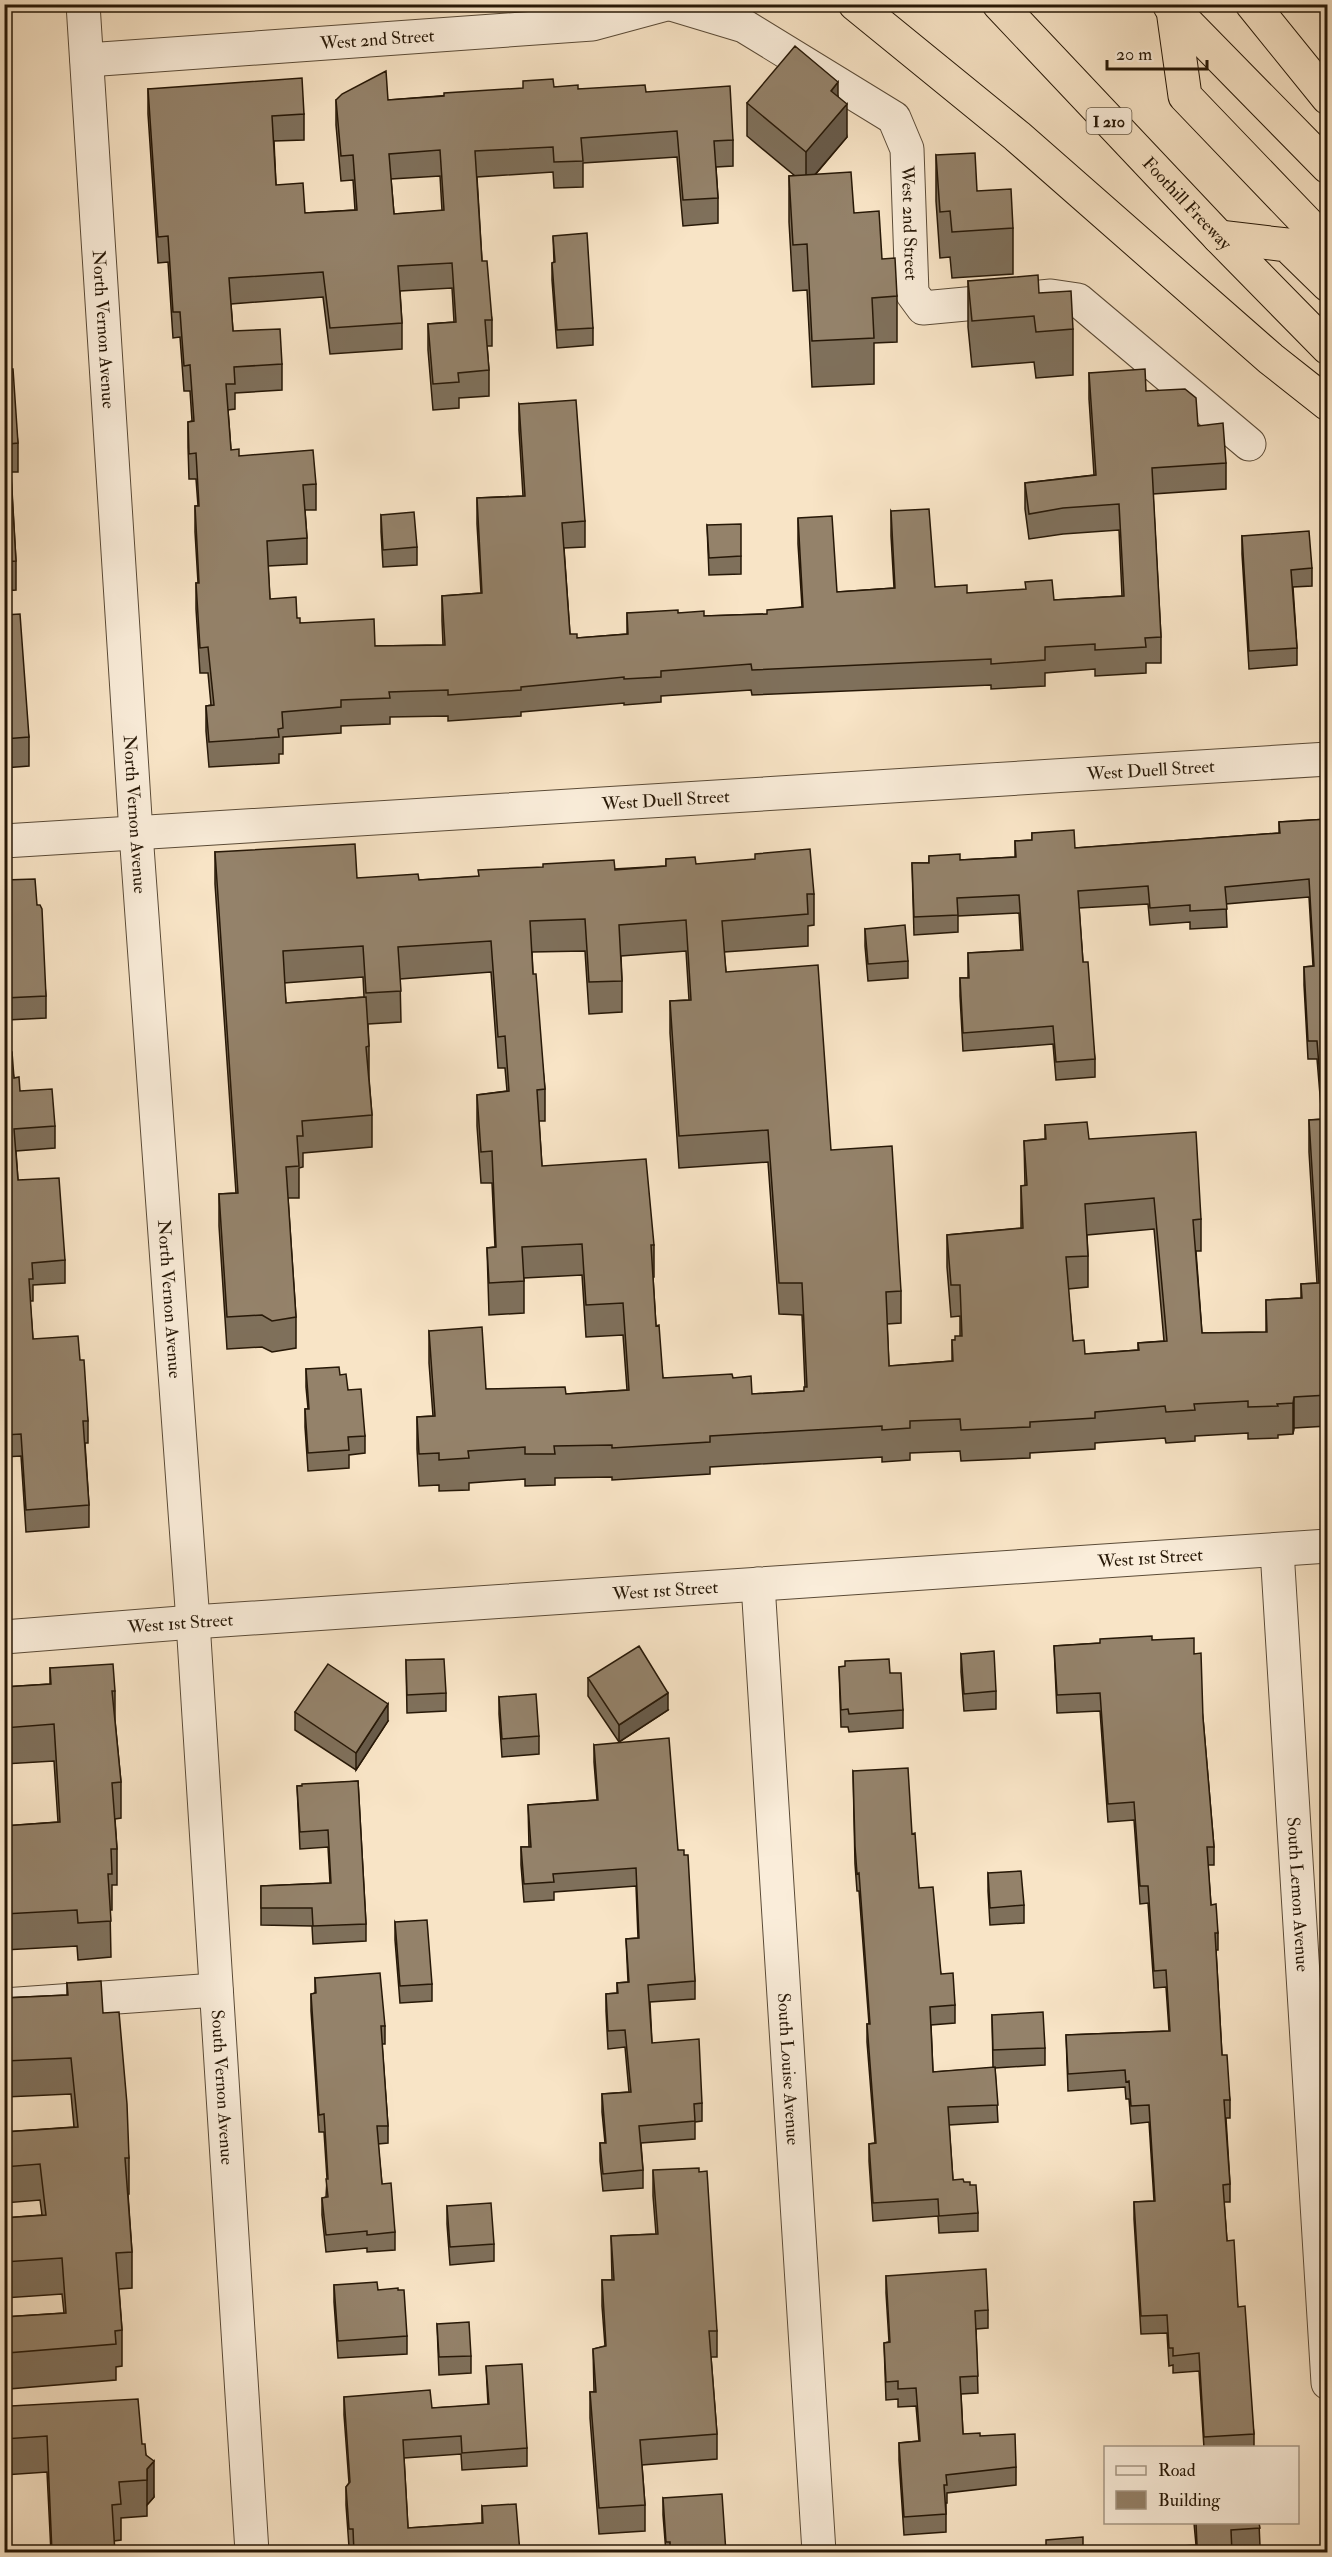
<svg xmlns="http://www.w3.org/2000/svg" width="1332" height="2557" font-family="'IM FELL Double Pica',serif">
	<rect width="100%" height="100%" fill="#f8e4c6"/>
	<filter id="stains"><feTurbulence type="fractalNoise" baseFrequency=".00333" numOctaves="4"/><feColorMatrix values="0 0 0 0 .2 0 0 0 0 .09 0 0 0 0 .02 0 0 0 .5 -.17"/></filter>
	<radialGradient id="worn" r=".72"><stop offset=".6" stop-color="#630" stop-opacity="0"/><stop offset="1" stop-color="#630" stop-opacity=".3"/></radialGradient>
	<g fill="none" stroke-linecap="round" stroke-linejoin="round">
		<g stroke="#5b4b37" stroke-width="35">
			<g id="minor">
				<path id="s1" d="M83,4L136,833L193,1622L252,2552"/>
				<path id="s2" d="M671,4L744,26L894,118L907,149L912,293L923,308L1051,296L1078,300L1249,444"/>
				<path id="s3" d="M87,60L592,24L666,4"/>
				<path id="s4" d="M4,841L1328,759"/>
				<path id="s5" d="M1277,1550L1328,2383"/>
				<path id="s6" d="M758,1584L819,2552"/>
				<path id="s7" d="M4,1637L193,1622L1328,1546"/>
				<path d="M4,2005L216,1990"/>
			</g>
		</g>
		<g stroke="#271807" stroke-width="35">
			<g id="highway">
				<path d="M855,4L1017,136L1271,359L1328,404"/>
				<path id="s8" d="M999,4L1219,237L1328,348"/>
				<path d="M1252,4L1328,98"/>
				<path d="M1170,6L1328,167"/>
				<path d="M1173,10L1185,96L1328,245"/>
				<path d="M1219,237L1287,245L1328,285"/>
			</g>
		</g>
		<use href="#minor" stroke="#faedda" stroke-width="33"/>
		<use href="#highway" stroke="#f8e4c6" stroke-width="33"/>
	</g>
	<path fill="#7f705b" stroke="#271807" stroke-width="1.5" fill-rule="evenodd" d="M554,87L578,89L646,92L733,140V166L716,167L718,198V223L683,226L677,157L583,163V187L554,188L553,172L477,177L482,261L492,320V346H487L489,370V396L459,398V408L433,410L428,350V324L454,322L452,288L400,291L402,323V349L374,351L330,354L323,297L231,304L233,331L282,364V390L235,393V409L228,410L231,450L239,456L316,484V510H305L307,538V564L268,566L270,599L297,618L300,623L375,646L443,645L442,621V596L481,593L477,524V498L523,496L519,430V404L585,521V547L564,548L570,634L577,638L627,634V613H678L704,616L767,614L802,607L798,544V518L837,592L894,588L891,536V511L935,587L967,593L1054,600L1122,596L1119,530L1063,534L1029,539L1025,509V483L1094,475L1089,399V373L1146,391L1198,426L1226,463V489L1153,494L1161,637V663H1146V673L1095,676V669L1045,673V686L991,689V685L752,695L751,690L661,696V702L624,705V703L521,712V716L448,721V716L390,717V724L341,726V733L283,737V754H279V763L209,767L206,731V706L211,705L208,673H200L196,609V583H198L195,532V506H198L196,479H189L188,447V422L192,421L190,391H184L180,337L173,338L168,262L158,263L148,114V89L304,114V140L274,141L276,185L305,213L355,210L353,180L341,181L336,125V100H388ZM440,176L442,211L394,214L391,179Z
		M838,96L847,137L815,175L854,213L882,259L897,296V342L874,343V384L812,387L807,290L793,291L789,222V176H795L747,136V103Z
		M936,155L977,191L1013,228V274L952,278L950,257L940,258L936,201Z
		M553,236L593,328V345L557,348L552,280V263L554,262Z
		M968,281L1039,293L1073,329V375L1036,378L1034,362L972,367L968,327Z
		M4,310L9,369L18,443V472H11L16,561V590L4,591Z
		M381,515L417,547V565L383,567L381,532Z
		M707,525L741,556V574L709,575Z
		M1242,536L1312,568V586L1293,587L1297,648V665L1249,669L1242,554Z
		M4,615L29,737V766L4,768Z
		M1328,819V1426L1294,1428L1293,1434L1278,1435V1438L1248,1439V1433L1195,1436V1441L1166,1443L1165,1438L1095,1443V1449L1030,1453V1458L961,1461L960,1451L910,1453V1460L882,1462V1457L710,1467V1474L612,1480V1477L555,1478V1485L525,1486V1479L469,1483V1490L439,1491V1485L419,1486L417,1449V1417L433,1416L429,1363V1331L486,1389L566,1394L627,1390L623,1335L586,1337L582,1275L524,1278V1313L489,1315L487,1248L495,1247L492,1183H481L477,1126V1095L507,1091L505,1068H498L491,972L400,979L401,1022L368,1024L369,1046V1078L372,1115V1147L303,1153V1167L299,1168V1198H288L296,1317V1348L272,1352L262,1347L227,1349L219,1226V1194L236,1193L215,884V852L357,878L419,880L666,866V859L696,864L814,894V925L808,926V946L724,952L726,972L831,1150L901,1291V1323L887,1324L889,1366L952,1361V1340H955L960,1336V1316L951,1317L947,1267V1235L1021,1228V1186H1025L1024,1141L1045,1139V1125L1089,1139L1201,1219V1251H1196L1202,1333L1266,1332V1300L1301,1298V1284L1317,1283L1309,1152V1120L1322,1119L1317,1059H1308L1304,985V967L1313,966L1309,897L1226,904L1227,927L1190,929V922L1150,925L1148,904L1079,908L1083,962L1095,1059V1077L1056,1080L1053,1044L963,1051L960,996V978H968V953L1021,950L1019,913L958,916V932L914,935L912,863H929V856L960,860L1015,857V841L1032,840V833L1075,848L1279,833V822ZM585,951L589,1014L622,1012V981L621,956L686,951L689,1000L670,1001V1033L679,1168L768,1162L779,1314L802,1315L805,1387L804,1391L752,1394L733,1378H663L656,1326L653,1277H654V1245L542,1166L539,1121H545V1089L533,974L532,952ZM363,977L364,997L286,1003L284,983ZM1154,1229L1164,1341L1138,1343V1350L1085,1354L1073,1341L1068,1289L1088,1287V1256L1087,1235Z
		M4,880L37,905L46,996V1018L7,1020L9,1052L14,1078L20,1091L55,1126V1148L16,1151L18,1180L65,1260V1283L33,1285V1301H30L33,1339L80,1360L88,1421V1443H85L89,1505V1527L26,1532L21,1456L4,1457Z
		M865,929L908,961V978L868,981L865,946Z
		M306,1369L340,1375L348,1390L365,1436V1453L349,1455V1468L308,1471L305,1427V1409H308L306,1387Z
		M1152,1640L1194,1654L1203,1718L1214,1847V1865H1208L1211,1905L1218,1933V1950H1216L1222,2055L1230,2100V2118H1226L1230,2184V2202H1224L1227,2241L1238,2307L1254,2434V2448H1204L1199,2371L1173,2373V2365L1169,2366L1167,2333L1141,2334L1134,2219V2202L1154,2201L1149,2122L1131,2124L1129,2099H1126L1125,2087L1068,2091L1066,2035L1169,2031L1166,1987L1154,1988L1148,1903L1140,1904L1134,1820L1108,1822L1100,1711L1057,1713L1054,1646Z
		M961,1654L996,1691V1709L964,1711L961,1672Z
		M406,1660L446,1693V1711L407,1713Z
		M839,1667L890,1673L903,1710V1728L849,1732L848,1727H841Z
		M50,1668L115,1691V1720L121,1782V1818L115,1819L117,1849V1885H112V1910H110L111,1957L78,1960L77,1946L4,1950V1826L58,1822L54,1761L4,1764V1687L50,1684Z
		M588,1678L668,1710L619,1742L588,1696Z
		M499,1697L539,1736V1754L502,1757L499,1714Z
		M295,1712L388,1721L356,1770L295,1730Z
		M594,1745L678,1850L684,1855L695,1981V1999L650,2002L652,2043L702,2103V2121L695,2122V2139L641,2143L643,2170V2188L603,2191L600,2161V2143H605L602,2112V2094L629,2092L625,2047L608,2049L606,2011V1994L617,1993V1983L628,1982L626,1939L638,1938L636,1886L554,1892V1900L524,1902L521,1865V1847H529L528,1805L597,1800L594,1762Z
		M853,1771L912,1834L919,1888L941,1974L955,2005V2023L931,2025L933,2072L993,2068L992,2015L1045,2048V2065L995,2068L998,2122L949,2125L953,2180L970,2185L978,2213V2231L939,2233L938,2216L873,2221L869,2161V2144L875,2143L867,2042V2024H869L859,1891H857L855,1864Z
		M358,1781L366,1924V1941L313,1944L312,1926L261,1925V1886L330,1883L328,1847L300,1849L297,1786Z
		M988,1873L1024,1905V1923L990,1925L988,1891Z
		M395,1922L432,1984V2001L400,2003L395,1940Z
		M315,1978L385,2026V2044H382L388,2126V2143L378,2144L382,2184L395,2232V2250L367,2252V2248L326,2252L322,2215V2198L326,2197L327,2179L324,2132H319L311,2011V1994L315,1993Z
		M67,1983L103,2013L129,2158V2194H128L132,2252V2288L119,2289L122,2330V2366L116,2367V2380L9,2389L11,2406L142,2444L146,2455L154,2497L147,2505V2516L121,2518V2540L114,2541L115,2553H51L47,2472L4,2475V2317L64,2313L62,2294L4,2298V2218L42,2215L40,2200L4,2203V2132L74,2127L71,2094L5,2097L4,2084V1998L67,1995Z
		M653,2170L717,2331V2357H711L717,2434V2459L642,2465L645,2505V2531L599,2534L590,2418V2392H594L593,2349L605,2346L602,2306V2280H612L611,2236L656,2234L653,2196Z
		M447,2206L494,2244V2261L450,2265L447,2224Z
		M886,2276L988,2310V2328L976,2329L978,2393L961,2394L963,2434L980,2436L1016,2467V2485L947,2493V2503H946V2532L904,2535L899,2460V2443L919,2441L916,2406L898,2407V2399L886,2400L884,2343L889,2342L886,2293Z
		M334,2285L378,2290L407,2336V2354L338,2358L334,2302Z
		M437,2324L471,2356V2373L439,2375Z
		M486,2366L527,2448V2466L462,2470L461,2454L404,2458L408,2528L482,2523V2506L520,2553H353V2546L349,2547L346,2505V2487L349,2483L344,2415V2397L432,2408L488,2405Z
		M663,2498L726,2553H666L663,2515Z
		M1194,2523H1259L1260,2546L1232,2548L1196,2545Z"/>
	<path fill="#685b4a" stroke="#271807" stroke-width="1.5" d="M838,82V114L847,104V137L806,185V152L831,91Z
		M1294,1397V1428L1293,1434V1403Z
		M668,1693V1710L619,1742V1725Z
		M388,1704V1721L356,1770V1753Z
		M154,2461V2497L147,2505V2469Z"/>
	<path fill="#94826a" stroke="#271807" stroke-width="1.5" fill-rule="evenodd" d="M795,46L838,82L831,91L847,104L806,152L747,103Z
		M386,71L388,100L444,96V93L523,88V81L553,79L554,87L578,85V89L645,85L646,92L730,86L733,140L714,141L718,198L683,200L677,131L581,138L583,161L554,162L553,147L475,151L482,261H487L492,320H485L489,370L458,373L459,382L433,384L428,324L456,322L452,263L398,266L402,323L374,325L330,328L323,272L229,278L233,331L280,329L282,364L234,367L235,384H226L231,450L239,449V456L313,450L316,484L303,485L307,538L267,541L270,599L296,597L297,618H300V623L374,619L375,646L445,645L442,596L482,593L477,498L525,496L519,404L576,400L585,521L562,523L570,634H577V638L628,634L627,613L678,610V613L704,611V616L767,614V610L803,607L798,518L832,516L837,592L895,588L891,511L929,509L935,587L967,585V593L1026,589L1025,582L1052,580L1054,600L1124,596L1119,504L1063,508L1029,514L1025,483L1096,475L1089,373L1145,369L1146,391L1185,389L1196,398L1198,426L1223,423L1226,463L1152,468L1161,637L1145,638L1146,647L1095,650V644L1045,647V660L991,664V659L752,670L751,664L661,671V677L624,679V677L521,687V690L448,695V690L389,692L390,698L341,700V707L282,712L283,728L278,729L279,737L209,742L206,706L214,705L208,647L200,648L196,583H199L195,506H199L196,453L189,454L188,422L194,421L190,365L184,366L180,312H173L168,236L158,237L148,89L302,78L304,114L272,116L276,185L303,183L305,213L357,210L353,155L341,156L336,100L342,94ZM440,150L444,210L394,214L389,154Z
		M975,153L977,191L1011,189L1013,228L952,232L950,211L940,212L936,155Z
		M851,172L854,213L879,211L882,259L895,258L897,296L872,298L874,338L812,341L807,244L793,245L789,176Z
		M587,233L593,328L557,330L552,263L555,262L553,236Z
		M1038,275L1039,293L1071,291L1073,329L1036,332L1034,316L972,321L968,281Z
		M4,310L9,369H13L18,443L9,444L16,561L4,562Z
		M414,512L417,547L383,550L381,515Z
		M741,524V556L709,558L707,525Z
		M1309,531L1312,568L1291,570L1297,648L1249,651L1242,536Z
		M20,614L29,737L4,739V615Z
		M1328,819V1105H1322L1317,1041H1308L1304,967L1314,966L1309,879L1225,887L1227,909L1190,911V905L1150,908L1148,886L1078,891L1083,962H1088L1095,1059L1056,1062L1053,1026L963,1033L960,978H969L968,953L1023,950L1019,895L957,898L958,915L914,917L912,863H929V856L960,854V860L1016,857L1015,841L1032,840V833L1074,830L1075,848L1280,833L1279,822Z
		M355,844L357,878L418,874L419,880L479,876L478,870L543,867V864L614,860L615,870L666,866V859L695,857L696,864L755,859V854L810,849L814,894H807L808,914L722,921L726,972L818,965L831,1150L892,1146L901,1291L886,1292L889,1366L953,1361L952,1340H955V1336H962L960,1285H951L947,1235L1023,1228L1021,1186L1027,1185L1024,1141L1046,1139L1045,1125L1087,1122L1089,1139L1196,1132L1201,1219L1193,1220L1202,1333L1267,1332L1266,1300L1302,1298L1301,1284L1319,1283L1309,1120L1328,1119V1395L1294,1397L1293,1403L1277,1404L1278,1406L1248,1407V1401L1194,1404L1195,1410L1166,1412L1165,1406L1095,1412V1418L1030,1422V1427L961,1430L960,1419L910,1421V1428L882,1430V1426L710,1436V1442L612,1448V1445L554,1446L555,1454H525V1447L468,1451L469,1458L439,1460V1453L419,1454L417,1417L435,1416L429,1331L482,1327L486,1389L565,1387L566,1394L629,1390L623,1303L586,1305L582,1244L522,1247L524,1281L489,1283L487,1248L496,1247L492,1151L481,1152L477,1095L509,1091L505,1036L498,1037L491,941L398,947L401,991L366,993L363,946L283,951L286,1003L366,997L369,1046L366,1047L372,1115L302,1121L303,1136H297L299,1166L286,1167L296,1317L272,1321L262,1315L227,1317L219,1194L238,1193L215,852ZM585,919L589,982L622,981L619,925L686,920L691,1000L670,1001L679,1136L768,1130L779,1283H802L807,1387H804V1391L752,1394L751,1376L733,1378L732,1374L663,1378L659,1325L656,1326L651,1245H654L646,1159L542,1166L537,1090L545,1089L536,974H533L530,921ZM1154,1198L1167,1341L1138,1343L1139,1350L1085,1354L1084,1340L1073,1341L1066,1257L1088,1256L1085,1204Z
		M35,879L37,905H40L42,909L46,996L5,998L9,1052H12L14,1078L19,1077L20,1091L52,1089L55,1126L14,1129L18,1180L59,1178L65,1260L32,1263L33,1279H29L33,1339L78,1336L80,1360H84L88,1421H83L89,1505L26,1510L21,1434L4,1435V880Z
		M905,925L908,961L868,964L865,929Z
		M339,1367L340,1375L346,1374L348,1390L361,1389L365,1436L348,1437L349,1450L308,1453L305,1409H309L306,1369Z
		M1152,1636V1640L1194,1638V1654L1201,1653L1203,1718L1214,1847H1207L1211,1905L1216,1904L1218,1933H1215L1222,2055H1227L1230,2100H1224L1230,2184L1223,2185L1227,2241L1234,2240L1238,2307L1245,2306L1254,2434L1204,2437L1199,2353L1173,2356V2348H1169L1167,2315L1141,2316L1134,2202L1155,2201L1149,2105L1131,2106L1129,2081L1126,2082L1125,2070L1068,2074L1066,2035L1170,2031L1166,1970L1154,1971L1148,1886H1140L1134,1802L1108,1804L1100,1693L1057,1695L1054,1646L1100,1643V1639Z
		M639,1646L668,1693L619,1725L588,1678Z
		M994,1651L996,1691L964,1694L961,1654Z
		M444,1659L446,1693L407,1695L406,1660Z
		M889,1659L890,1673H901L903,1710L849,1714L848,1709L841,1710L839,1667L845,1666V1661Z
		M113,1664L115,1691H112L121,1782L112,1783L117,1849H111L112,1874H108L111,1921L78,1923L77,1910L4,1914V1826L60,1822L54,1724L4,1728V1687L51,1684L50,1668Z
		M328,1664L388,1704L356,1753L295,1712Z
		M536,1694L539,1736L502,1739L499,1697Z
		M669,1738L678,1850H684V1855H688L695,1981L648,1985L652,2043L699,2039L702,2103L694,2104L695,2121L639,2126L643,2170L603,2174L600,2143H606L602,2094L631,2092L625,2030L608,2031L606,1994L618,1993L617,1983L629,1982L626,1939L639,1938L636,1868L553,1874L554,1882L524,1884L521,1847H531L528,1805L598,1800L594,1745Z
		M908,1768L912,1834L915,1833L919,1888L933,1887L941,1974L953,1973L955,2005L930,2007L933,2072L995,2067L998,2105L948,2107L953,2180L963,2179L964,2182H970V2185H976L978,2213L939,2216L938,2199L873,2203L869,2144L876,2143L867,2024H870L859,1873L857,1874L855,1846L853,1771Z
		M358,1781L366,1924L313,1926L312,1908H261V1886L331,1883L328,1830L300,1832L297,1786H302V1784Z
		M1021,1871L1024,1905L990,1908L988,1873Z
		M427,1920L432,1984L400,1986L395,1922Z
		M380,1973L385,2026H381L388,2126H377L382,2184L391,2183L395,2232L367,2235V2231L326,2235L322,2198L328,2197L326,2179H328L324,2114L319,2115L311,1994L316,1993L315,1978Z
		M101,1981L103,2013L119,2012L127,2104L129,2158H125L132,2252L116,2253L122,2330L115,2331L116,2344L7,2353L11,2406L138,2399L142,2444H145L146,2455L154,2461L147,2469V2480L119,2482L121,2504L112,2505L115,2553H52L47,2436L4,2439V2317L66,2313L62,2258L4,2262V2218L46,2215L40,2164L4,2167V2132L78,2127L71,2058L5,2061L4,1998L68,1995L67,1983Z
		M1043,2012L1045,2048L993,2050L992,2015Z
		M699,2168V2172L707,2171L717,2331H709L717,2434L640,2440L645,2505L599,2508L590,2392H596L593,2349L606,2346L602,2280H614L611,2236L658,2234L653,2170Z
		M491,2203L494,2244L450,2247L447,2206Z
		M986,2269L988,2310L975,2311L978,2376L960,2377L963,2434L980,2433V2436L1015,2434L1016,2467L946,2475L947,2485H944L946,2514L904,2517L899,2443L920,2441L916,2388L898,2389V2381L886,2382L884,2343L890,2342L886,2276Z
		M377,2282L378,2290L398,2288V2290H404L407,2336L338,2341L334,2285Z
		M469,2322L471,2356L439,2357L437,2324Z
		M522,2364L527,2448L462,2453L461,2436L403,2440L408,2528L483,2523L482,2506L516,2504L520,2553H354L353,2529H349L346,2487L350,2482L344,2397L430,2390L432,2408L489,2404L486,2366Z
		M722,2494L726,2553H670V2542H666L663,2498Z
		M1196,2523H1259L1260,2528L1231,2530L1232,2553H1154L1153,2548L1197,2545Z
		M1083,2537V2553H1046V2540Z"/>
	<g text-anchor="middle" stroke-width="6" stroke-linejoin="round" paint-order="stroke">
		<rect fill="#faedda" stroke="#665846" stroke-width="1.5" x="1086.5" y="108" width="45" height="26" rx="4.5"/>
		<g font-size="16" font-weight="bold" fill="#271807">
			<text x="1109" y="127">I 210</text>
		</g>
		<g font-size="18" fill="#271807" stroke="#faedda">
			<text dy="6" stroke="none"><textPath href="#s3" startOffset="291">West 2nd Street</textPath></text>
			<text dy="6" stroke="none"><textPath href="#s8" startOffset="274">Foothill Freeway</textPath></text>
			<text dy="6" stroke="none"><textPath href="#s2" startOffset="360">West 2nd Street</textPath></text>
			<text dy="6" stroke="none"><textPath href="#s1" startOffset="326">North Vernon Avenue</textPath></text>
			<text dy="6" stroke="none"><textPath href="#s4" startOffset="1149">West Duell Street</textPath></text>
			<text dy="6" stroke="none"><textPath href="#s4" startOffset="663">West Duell Street</textPath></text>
			<text dy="6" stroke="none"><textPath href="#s1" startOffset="812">North Vernon Avenue</textPath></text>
			<text dy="6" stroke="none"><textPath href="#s1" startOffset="1298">North Vernon Avenue</textPath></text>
			<text dy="6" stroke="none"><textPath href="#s7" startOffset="1149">West 1st Street</textPath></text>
			<text dy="6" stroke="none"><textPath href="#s7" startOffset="663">West 1st Street</textPath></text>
			<text dy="6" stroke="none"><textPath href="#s7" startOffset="177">West 1st Street</textPath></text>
			<text dy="6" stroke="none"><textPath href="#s5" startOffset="345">South Lemon Avenue</textPath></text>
			<text dy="6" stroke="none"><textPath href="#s6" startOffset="486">South Louise Avenue</textPath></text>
			<text dy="6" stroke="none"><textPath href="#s1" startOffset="2088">South Vernon Avenue</textPath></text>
		</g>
	</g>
	<rect width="1332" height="2557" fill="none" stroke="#f8e4c6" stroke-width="24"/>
	<rect x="6" y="6" width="1320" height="2545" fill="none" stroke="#271807" stroke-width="3"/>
	<rect x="12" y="12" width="1308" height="2533" fill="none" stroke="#271807" stroke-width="1.5"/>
	<rect x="1104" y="2446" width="195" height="78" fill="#faedda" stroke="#a69886" stroke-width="1.5"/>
	<rect x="1116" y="2466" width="30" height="9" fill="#faedda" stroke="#a69886" stroke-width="1.5"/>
	<text x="1158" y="2476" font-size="18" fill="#271807">Road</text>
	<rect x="1116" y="2491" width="30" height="18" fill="#94826a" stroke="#a69886" stroke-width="1.5"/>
	<text x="1158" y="2506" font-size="18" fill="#271807">Building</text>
	<path d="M1107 60v9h100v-9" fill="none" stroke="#271807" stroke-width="3"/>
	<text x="1116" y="60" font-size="18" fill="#271807" stroke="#faedda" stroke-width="4.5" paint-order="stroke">20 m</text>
	<rect width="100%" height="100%" filter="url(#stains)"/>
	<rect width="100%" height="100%" fill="url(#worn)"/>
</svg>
